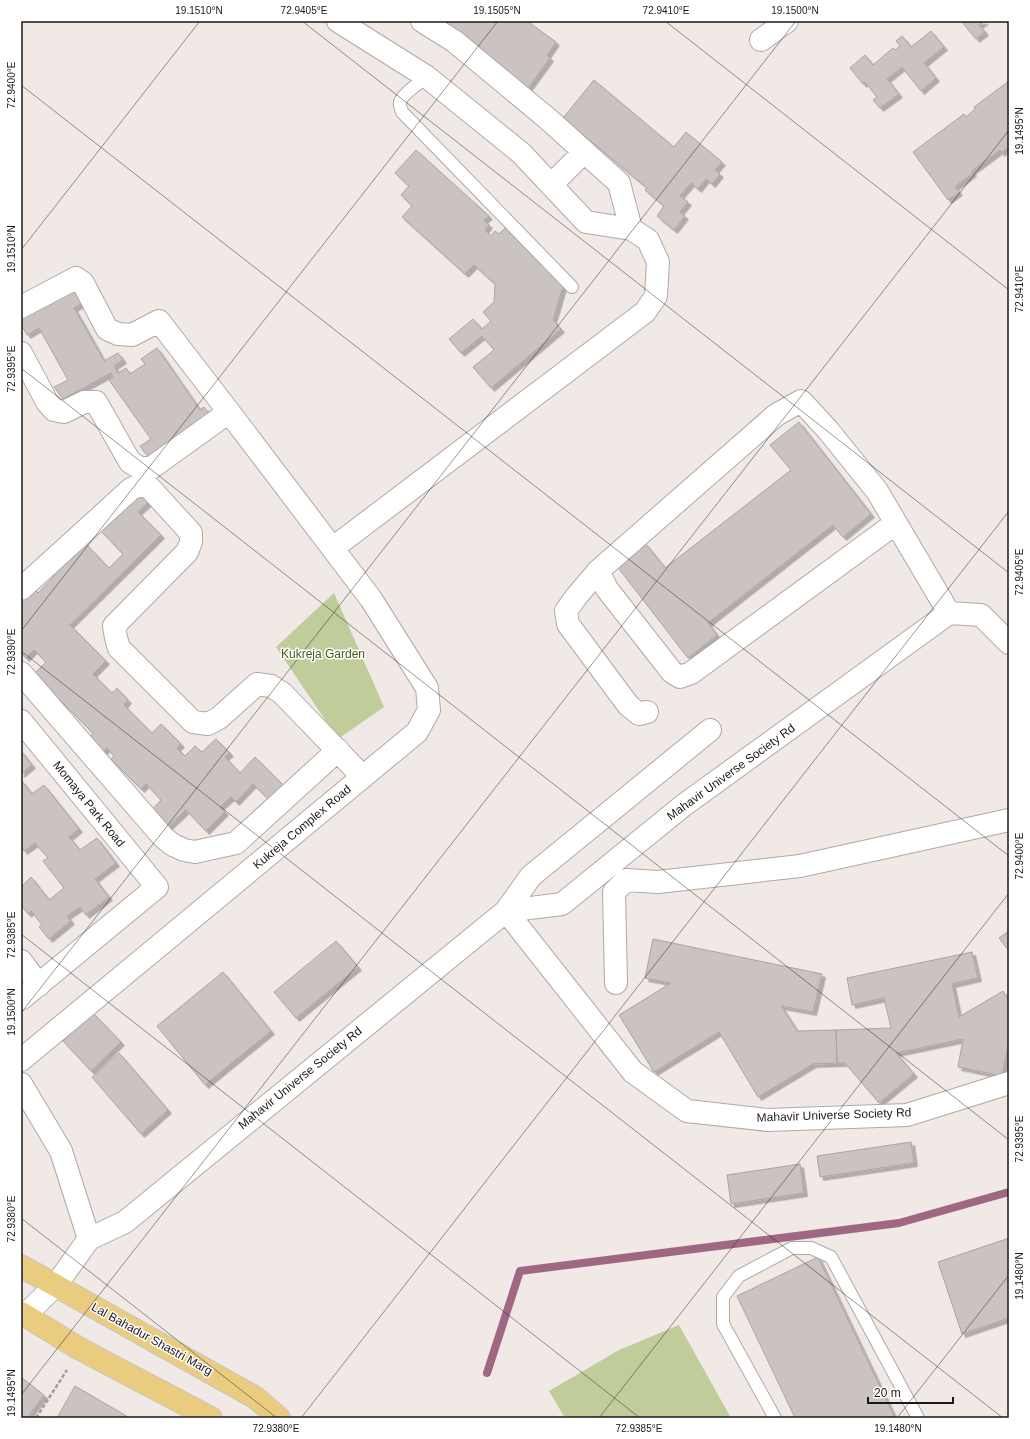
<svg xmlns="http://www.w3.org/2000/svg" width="1030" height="1439" font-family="Helvetica,sans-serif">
	<defs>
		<filter id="shadow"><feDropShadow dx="3.5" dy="3.5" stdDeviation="0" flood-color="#0004"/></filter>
	</defs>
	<rect width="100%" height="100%" fill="#f0e9e5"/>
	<path fill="#c0cd9a" d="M334,593L384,707L338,739L276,647Z
		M679,1325L731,1418H565L549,1391L619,1350Z"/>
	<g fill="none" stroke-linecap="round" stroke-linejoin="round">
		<path stroke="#9f6784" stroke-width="8" d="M487,1373L520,1271L899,1223L1009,1192"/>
	</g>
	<path fill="#cbc2c2" stroke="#aca4a3" filter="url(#shadow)" d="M434,21H527L556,42L547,55L550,58L526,91Z
		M963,21H985L979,25L985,32L976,39L962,22Z
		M931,31L944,47L924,63L936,78L921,91L902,67L887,79L899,94L880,108L873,100L877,97L865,82L863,84L850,68L865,55L873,65L893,48L895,50L900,46L896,41L902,36L911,47Z
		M594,80L674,147L686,132L722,162L715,170L720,174L712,184L706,179L698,189L691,183L680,196L688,202L680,212L685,216L674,230L657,216L664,206L645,190L647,188L563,118Z
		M1009,81V147L1001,153L1000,150L972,171L973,173L955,187L959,192L948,200L913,152L964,114L966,117L975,109L974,107Z
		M416,150L489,216L484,220L489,225L485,230L491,236L495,231L499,234L507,226L564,283L553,320L561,329L491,388L473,367L494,350L482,336L461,353L449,339L473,319L482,329L491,321L483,312L495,301H494L495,284L474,265L465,274L402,217L412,206L401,195L409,186L395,173Z
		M75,285L84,302L74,308L104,361L118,353L123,360L114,366L118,373L126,368L130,374L145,364L141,359L157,348L200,410L204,407L212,418L151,461L140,446L151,439L109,380L113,377L111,373L63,399L54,387L68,380L39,328L27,335L21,324V316Z
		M799,422L871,514L843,537L833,525L708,623L717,635L688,658L616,565L645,543L665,568L791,470L770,445Z
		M141,490L151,500L138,512L161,535L70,625L106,661L93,674L112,693L117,688L128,700L124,705L152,733L161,724L181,744L177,748L185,756L195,746L202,752L216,739L230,753L225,757L240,773L255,757L286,788L271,802L253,784L236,802L231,797L220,807L225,812L206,831L186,810L168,827L152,810L161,800L146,784L141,789L111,759L114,756L107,748L103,752L89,737L93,734L88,728L34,674L46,662L34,650L26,658L21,653V624L23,622L21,620V592L29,584L38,593L55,575L49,569L80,538L109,568L123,554L100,530Z
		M21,751L32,765L21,774Z
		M21,780L32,794L44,785L79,829L69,837L80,850L97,838L116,863L95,879L109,897L86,915L80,907L67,916L71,921L49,939L39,927L42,925L31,911L28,914L21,905V887L31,877L49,900L64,888L43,861L48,858L35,843L24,851L21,847Z
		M1009,931V951L999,938Z
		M653,939L822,974L813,1012L781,1006L797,1031L836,1030L837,1063L813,1064L758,1097L719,1032L654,1072L619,1015L671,983L645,978Z
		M336,941L358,967L296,1018L274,992Z
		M972,952L978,978L952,984L959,1017L1003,991L1009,1001V1041L1002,1076L958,1067L963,1039L896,1053L914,1074L879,1103L845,1063H837L836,1030L891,1028L884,998L852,1005L847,978Z
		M223,972L271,1031L205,1085L157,1026Z
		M93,1013L121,1042L91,1071L63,1041Z
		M119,1053L168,1110L141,1134L92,1077Z
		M911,1142L914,1163L820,1177L817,1156Z
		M800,1164L804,1193L731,1204L727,1175Z
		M1009,1238V1318L962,1334L938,1262Z
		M818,1257L895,1418H795L737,1296Z
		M21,1377L44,1395L27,1418H21Z
		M75,1386L130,1418H57Z"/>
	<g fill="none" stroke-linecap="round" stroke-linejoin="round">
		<g stroke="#b0a9a5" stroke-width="14">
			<path id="lane" d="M427,77C421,82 402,94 400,102C399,105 401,108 402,112L572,287
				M775,1418L723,1324V1297L739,1276L792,1248H811L831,1257L918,1418"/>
		</g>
		<g stroke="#b0a9a5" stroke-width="24">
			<path id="street" d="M422,21L454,41L548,119L619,183L631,229
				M761,40L787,21
				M551,185L584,152
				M21,307L76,278L83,283L107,329L118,334L132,335L159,321L229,412
				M21,353L47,402L54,410L64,412L84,402H96L130,462L140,468H151L229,412L371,599L427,688L429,710L417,732L21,1060
				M896,523L691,673L680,677L672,672L607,589L598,571L776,415L801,401L827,429L877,491L949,613
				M333,548L645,312L656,296L658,262L648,240L631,229L586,222L521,153L427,77L338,21
				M598,571L576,597L566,611L568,624L628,705L639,714L647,712
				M21,589L131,489L140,485L149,487L191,533V542L187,552L114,626L116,638L119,648L193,722L208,724L219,718L257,684L271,686L282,693L363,777
				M21,673L163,837L173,845L184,850L195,852L236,843L338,750
				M21,721L157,887L21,999
				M710,730L531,876L506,911L633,1072L687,1111L768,1120L907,1115L1009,1083
				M21,961L39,985
				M616,983L614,892L626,880L658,882L800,866L1009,820
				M21,1084L61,1151L89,1239
				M25,1315L56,1285L89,1239L125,1222L506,911L562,904L684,805L949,613L981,615L1009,643"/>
		</g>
		<g stroke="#c8c8c7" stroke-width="24">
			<path id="primary" d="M21,1266L256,1398L279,1418
				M21,1313L80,1349L211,1418"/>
		</g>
		<path stroke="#a39d9a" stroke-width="2.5" stroke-dasharray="4 2" stroke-linecap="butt" d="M36,1418L67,1370"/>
		<use href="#lane" stroke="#fff" stroke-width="12"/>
		<use href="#street" stroke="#fff" stroke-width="22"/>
		<use href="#primary" stroke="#e9cc80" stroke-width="22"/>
	</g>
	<path fill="none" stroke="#1b1817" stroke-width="1" stroke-opacity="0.45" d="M302,21L1009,573M665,21L1009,290M21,85L1009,856M21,250L200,21M21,368L1009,1140M21,631L498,21M21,651L1003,1418M21,934L640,1418M21,1013L796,21M21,1218L277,1418M21,1395L1009,130M301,1418L1009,511M599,1418L1009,893M897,1418L1009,1275"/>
	<g text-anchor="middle" stroke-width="3" stroke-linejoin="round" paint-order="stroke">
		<g font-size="12" fill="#4c581d" stroke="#fff">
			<text x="323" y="658">Kukreja Garden</text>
		</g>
		<g font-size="12" fill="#1b1817" stroke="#fff">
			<text transform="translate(731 772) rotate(-36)" y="4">Mahavir Universe Society Rd</text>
			<text transform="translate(89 804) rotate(51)" y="4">Momaya Park Road</text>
			<text transform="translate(302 827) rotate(-40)" y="4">Kukreja Complex Road</text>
			<text transform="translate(300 1078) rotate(-39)" y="4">Mahavir Universe Society Rd</text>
			<text transform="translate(834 1115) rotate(-2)" y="4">Mahavir Universe Society Rd</text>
			<text transform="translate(152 1339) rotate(29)" y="4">Lal Bahadur Shastri Marg</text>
		</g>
	</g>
	<rect width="1030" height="1439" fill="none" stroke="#ffffff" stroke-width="44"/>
	<path d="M868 1397v6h85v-6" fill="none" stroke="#1b1817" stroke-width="2"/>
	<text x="874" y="1397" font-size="12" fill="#1b1817" stroke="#ffffff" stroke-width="3" paint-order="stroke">20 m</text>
	<rect x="22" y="22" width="986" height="1395" fill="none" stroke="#1b1817" stroke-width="1.5"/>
	<g font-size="10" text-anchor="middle" fill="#1b1817">
		<text x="199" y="14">19.1510°N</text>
		<text x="304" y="14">72.9405°E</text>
		<text x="497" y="14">19.1505°N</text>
		<text x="666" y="14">72.9410°E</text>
		<text x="795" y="14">19.1500°N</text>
		<text transform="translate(11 85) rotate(-90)" y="4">72.9400°E</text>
		<text transform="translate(1019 131) rotate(-90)" y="4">19.1495°N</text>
		<text transform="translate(11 249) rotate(-90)" y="4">19.1510°N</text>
		<text transform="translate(1019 289) rotate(-90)" y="4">72.9410°E</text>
		<text transform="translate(11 369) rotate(-90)" y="4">72.9395°E</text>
		<text transform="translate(1019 572) rotate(-90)" y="4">72.9405°E</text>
		<text transform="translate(11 652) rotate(-90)" y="4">72.9390°E</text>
		<text transform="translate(1019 856) rotate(-90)" y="4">72.9400°E</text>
		<text transform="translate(11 935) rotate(-90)" y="4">72.9385°E</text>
		<text transform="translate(11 1012) rotate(-90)" y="4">19.1500°N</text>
		<text transform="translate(1019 1139) rotate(-90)" y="4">72.9395°E</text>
		<text transform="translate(11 1219) rotate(-90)" y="4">72.9380°E</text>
		<text transform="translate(1019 1276) rotate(-90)" y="4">19.1480°N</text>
		<text transform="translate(11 1393) rotate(-90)" y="4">19.1495°N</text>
		<text x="276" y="1432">72.9380°E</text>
		<text x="639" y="1432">72.9385°E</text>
		<text x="898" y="1432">19.1480°N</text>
	</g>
</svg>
